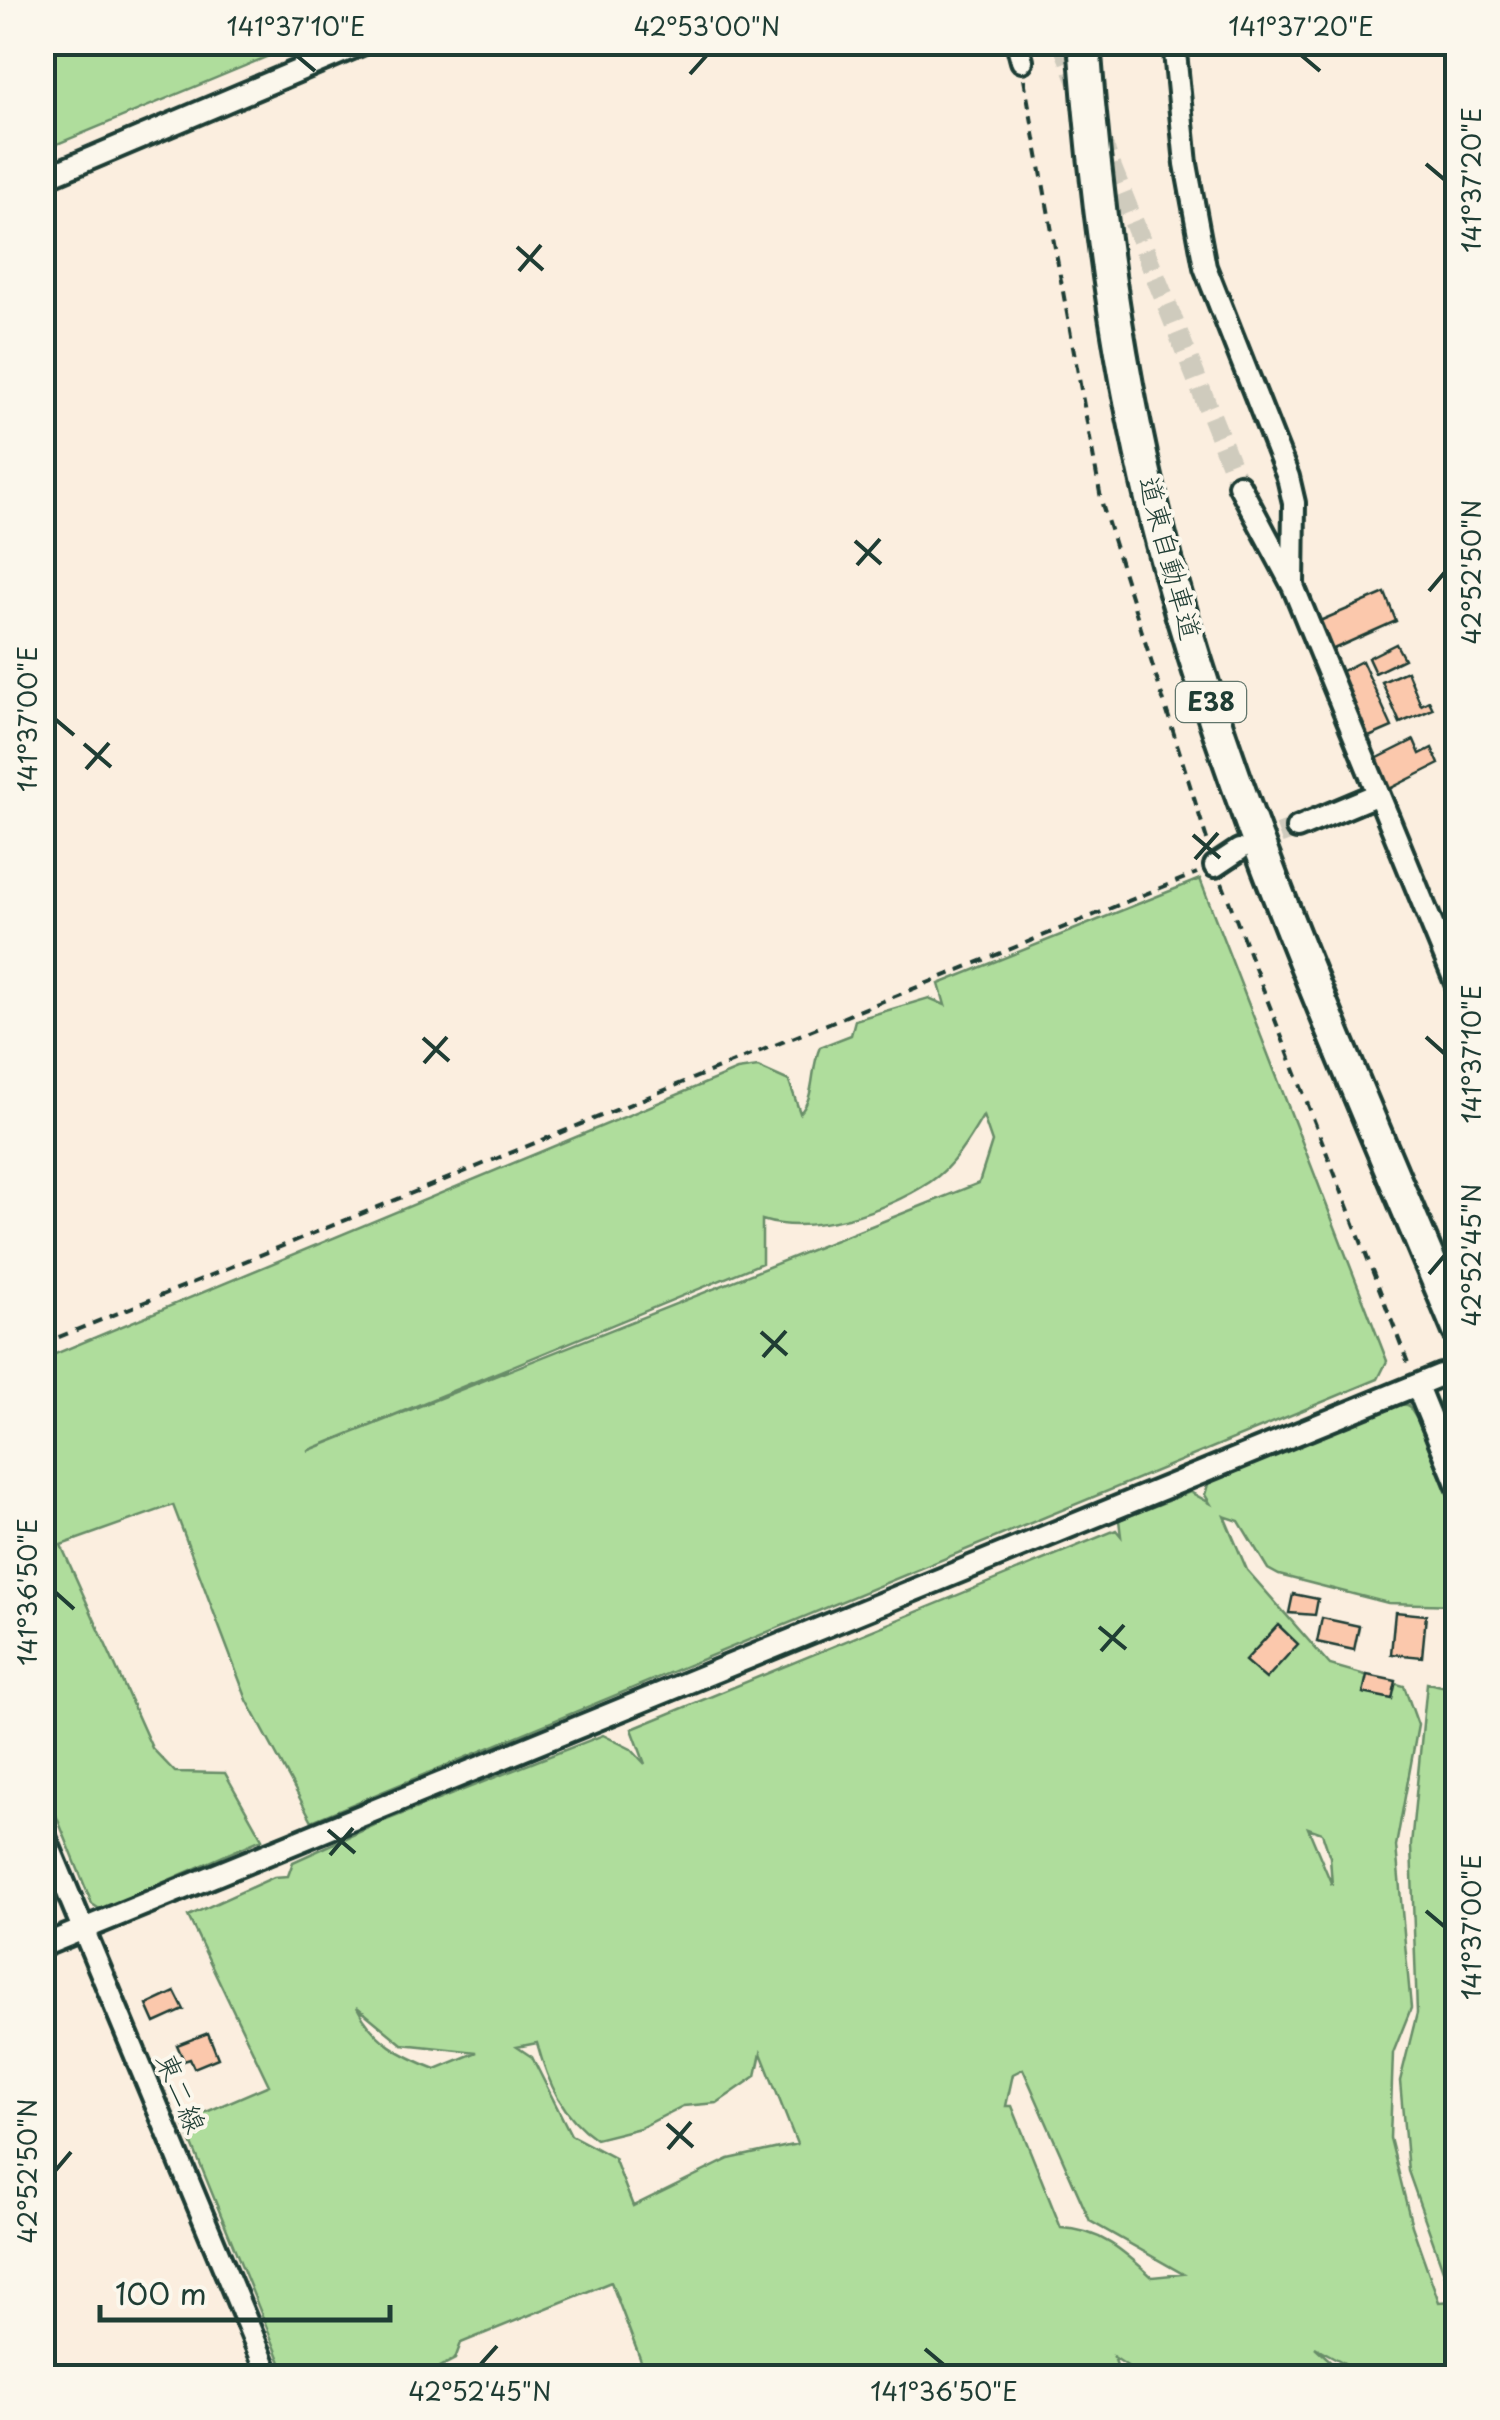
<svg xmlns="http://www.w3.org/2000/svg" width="1500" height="2420" font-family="'Playpen Sans','Klee One',sans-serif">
	<rect width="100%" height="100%" fill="#fbeedf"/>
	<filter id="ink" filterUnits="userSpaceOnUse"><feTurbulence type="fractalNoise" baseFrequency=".01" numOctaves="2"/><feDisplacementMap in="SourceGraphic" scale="20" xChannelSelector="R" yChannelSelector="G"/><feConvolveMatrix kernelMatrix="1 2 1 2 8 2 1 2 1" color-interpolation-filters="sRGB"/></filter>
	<g filter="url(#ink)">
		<path fill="#afdd9c" stroke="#678d68" stroke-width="2.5" fill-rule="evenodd" d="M43,42H300V43L43,150Z
			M1200,879L1387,1361L1378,1379L312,1821L247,1700L173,1505L61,1545L152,1748L175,1772L225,1773L262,1839L101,1910L92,1904L43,1783V1359L737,1070L758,1067L789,1081L800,1113C816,1095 810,1069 820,1047L851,1035L855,1020L929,998L945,1005L939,984ZM983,1116L992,1142L979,1183L307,1451L762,1263V1220C813,1236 885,1211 930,1182C953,1167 970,1138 983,1116Z
			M1445,1389L1458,1397L1457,1460L1437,1408Z
			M1392,1404L1408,1405L1417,1419L1457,1518V1605L1388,1603L1279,1575L1268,1569L1239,1521L1224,1516L1247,1570L1330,1665L1404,1686L1418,1725L1396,1846L1411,2008L1393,2053L1390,2138L1412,2226L1439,2302L1454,2301L1408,2171L1400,2081L1417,2013L1411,1845L1427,1683L1457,1689V2377H1370L1315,2347L1336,2366L1333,2377H1144L1114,2357L1121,2377H647L611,2282L461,2343L455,2359L432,2371L411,2369L394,2378L287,2377L183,2122L269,2085L188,1916L274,1877L288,1876L293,1862L379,1823L603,1735L631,1749L645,1764L632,1729L1116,1530L1121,1536L1119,1520L1190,1492L1210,1503L1205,1495L1210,1477ZM1308,1828L1322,1833L1330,1857L1332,1885ZM357,2007L402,2044L477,2052L436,2069C402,2056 373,2041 357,2007ZM537,2043C548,2083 562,2116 596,2139L640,2128L683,2106L717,2103L756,2076L761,2053L797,2144L729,2159L633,2206L614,2158L571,2135L532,2057L517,2047ZM1023,2069L1090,2221L1183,2274L1152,2277C1124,2251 1099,2229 1061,2228L1012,2106H1006L1013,2074Z"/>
		<path fill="#fbc8ac" stroke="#1f3d34" stroke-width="2.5" d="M1385,593L1396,621L1329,651L1315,623Z
			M1396,644L1404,659L1375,673L1368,658Z
			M1362,661L1392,727L1362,740L1334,675Z
			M1407,671L1421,705L1429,701L1433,709L1400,723L1382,682Z
			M1458,671V695L1453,697L1445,678Z
			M1414,740L1420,754L1432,748L1439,764L1387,790L1374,760Z
			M1293,1594L1318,1599L1315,1615L1289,1613Z
			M1395,1612L1426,1615L1422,1657L1391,1654Z
			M1322,1618L1359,1626L1354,1650L1317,1642Z
			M1278,1625L1298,1644L1266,1679L1245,1661Z
			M1367,1675L1396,1681L1392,1699L1363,1693Z
			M175,1992L184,2010L155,2023L147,2005Z
			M208,2033L218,2058L194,2068L190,2059L184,2061L177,2045Z"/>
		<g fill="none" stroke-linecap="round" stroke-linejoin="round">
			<path stroke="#cfcbbd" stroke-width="20" stroke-dasharray="20 10" stroke-linecap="butt" d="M1062,42L1080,88
				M1100,138L1239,485
				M1251,845L1297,828"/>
			<g stroke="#1f3d34" stroke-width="28">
				<path id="minor" d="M1017,42L1022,61
					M1174,42L1186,164L1205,267L1288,477L1294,503L1293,586
					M42,179L366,42
					M1239,485L1293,586L1458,988
					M1297,828L1378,794
					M1215,866L1239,850
					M1417,1386L1458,1486
					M42,1830L270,2378
					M42,1946L1441,1375"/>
			</g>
			<g stroke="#1f3d34" stroke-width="38">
				<path id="highway" d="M1084,42C1098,235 1127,431 1182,616C1254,860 1360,1094 1458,1329"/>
			</g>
			<path stroke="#1f3d34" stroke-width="4" stroke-dasharray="10 8" stroke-linecap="butt" d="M1024,79L1102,504L1209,846
				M1222,883L1410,1368
				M42,1344L1197,873"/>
			<use href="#minor" stroke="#fbf7ec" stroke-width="20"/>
			<use href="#highway" stroke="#fbf7ec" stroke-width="30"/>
		</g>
	</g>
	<path fill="none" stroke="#1f3d34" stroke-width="4" d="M296,55L315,71M1301,55L1320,71M690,74L707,55M1426,164L1445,180M517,247L543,270M519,271L541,245M855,541L881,564M857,565L880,539M1429,591L1445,572M55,719L74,735M84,744L111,767M86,769L109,743M1193,835L1220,858M1195,859L1218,833M1426,1037L1445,1054M423,1038L449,1061M424,1063L447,1037M1429,1274L1445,1255M761,1332L787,1355M763,1357L786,1331M55,1592L74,1609M1099,1627L1126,1649M1101,1651L1124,1625M328,1830L355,1853M330,1855L353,1828M1426,1911L1445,1927M667,2124L693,2147M668,2149L691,2122M55,2171L71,2152M925,2349L944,2365M480,2365L497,2346"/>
	<g text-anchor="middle" stroke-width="8" stroke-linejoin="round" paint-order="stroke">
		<rect fill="#fbf7ec" stroke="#61756b" stroke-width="2.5" x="1176" y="682" width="70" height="40" rx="8"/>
		<g font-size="25" font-weight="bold" fill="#1f3d34">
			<text x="1211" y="711">E38</text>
		</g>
		<g font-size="28" fill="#1f3d34" stroke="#fbf7ec">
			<text transform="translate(1170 558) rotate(75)" y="10">道東自動車道</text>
			<text transform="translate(181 2093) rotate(67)" y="10">東二線</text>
		</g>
	</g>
	<rect width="1500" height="2420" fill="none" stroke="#fbf7ec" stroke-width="110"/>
	<path d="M100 2305v15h290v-15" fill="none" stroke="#1f3d34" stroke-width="5"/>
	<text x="115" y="2305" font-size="30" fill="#1f3d34" stroke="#fbf7ec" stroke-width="8" paint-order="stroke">100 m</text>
	<rect x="55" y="55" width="1390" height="2310" fill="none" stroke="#1f3d34" stroke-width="4"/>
	<g font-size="25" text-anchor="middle" fill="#1f3d34">
		<text x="296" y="36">141°37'10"E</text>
		<text x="707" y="36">42°53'00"N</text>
		<text x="1301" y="36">141°37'20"E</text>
		<text transform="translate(1472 180) rotate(-90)" y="9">141°37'20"E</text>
		<text transform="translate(1472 572) rotate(-90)" y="9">42°52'50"N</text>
		<text transform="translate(28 719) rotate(-90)" y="9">141°37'00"E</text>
		<text transform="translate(1472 1054) rotate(-90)" y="9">141°37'10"E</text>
		<text transform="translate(1472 1255) rotate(-90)" y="9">42°52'45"N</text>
		<text transform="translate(28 1592) rotate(-90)" y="9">141°36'50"E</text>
		<text transform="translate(1472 1927) rotate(-90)" y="9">141°37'00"E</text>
		<text transform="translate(28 2171) rotate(-90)" y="9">42°52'50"N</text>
		<text x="480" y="2401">42°52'45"N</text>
		<text x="944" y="2401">141°36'50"E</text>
	</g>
</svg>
